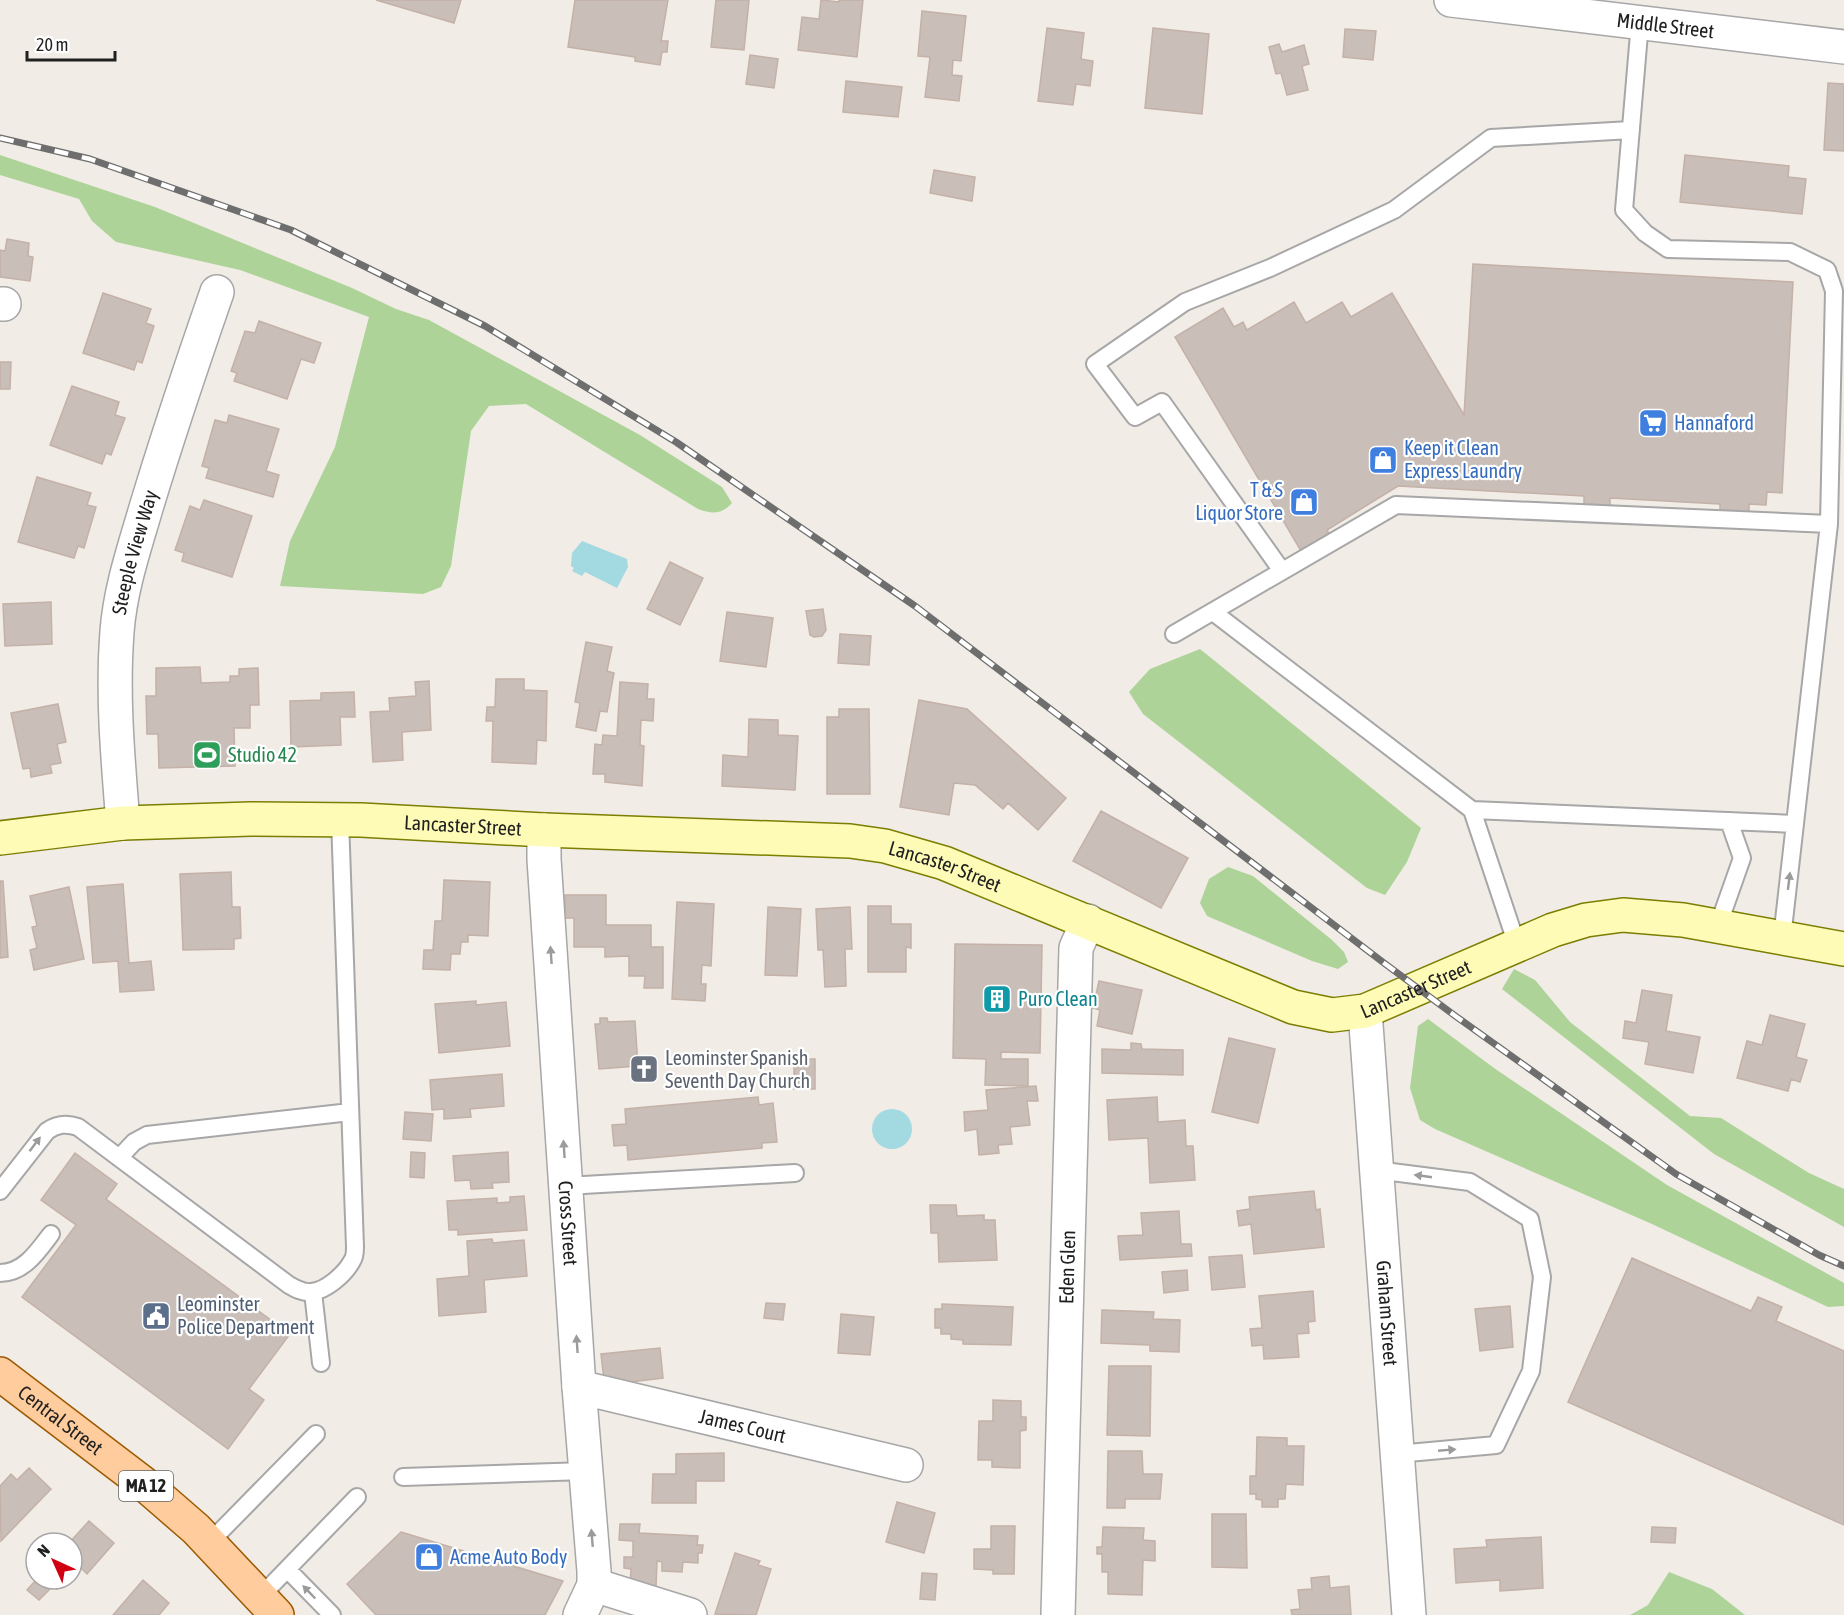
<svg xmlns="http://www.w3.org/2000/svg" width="1844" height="1615" font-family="'Asap Condensed',sans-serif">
	<rect width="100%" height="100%" fill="#f1ece6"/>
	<path fill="#aed398" d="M0,155L155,207L352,288L396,309L429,320L640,435L722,487L732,503C721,515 712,514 698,509L526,404L489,406L471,431L451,566L441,587L423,594L280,586L290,541L335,447L369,317L240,270L116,242L92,221L79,199L0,175Z
		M1200,649L1421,828L1407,862L1385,895L1367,888L1143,714L1129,692L1150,669Z
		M1228,867L1253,876L1332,940L1344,952L1348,962L1338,969L1312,961L1207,916L1200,903L1209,879Z
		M1514,969L1535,980L1570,1022L1690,1116L1721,1118L1809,1173L1844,1189V1227L1714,1154L1502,989Z
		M1428,1019L1494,1068L1667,1185L1844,1283V1306L1828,1307L1652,1224L1435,1129L1420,1120L1410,1088L1418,1026Z
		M1669,1572L1712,1589L1745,1615H1630L1648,1605Z"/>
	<path fill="#a3d9e1" d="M582,541L627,559L628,567L617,588L585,572L582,576L572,571L574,568L571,566L572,553Z
		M872 1129a20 20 0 1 1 40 0a20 20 0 1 1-40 0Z"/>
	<path fill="#c9beb8" stroke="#c4b1a7" stroke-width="1.5" d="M376,0H461L454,23Z
		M575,0H668L661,41H668L667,52H662L660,65L635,61V57L568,47Z
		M716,0H749L744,50L711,47Z
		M821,0L839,2V0H863L857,57L798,50L802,17L819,19Z
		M922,11L966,16L961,61L953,60L952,75L962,76L959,101L925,97L930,57L918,56Z
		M1047,28L1084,33L1081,59L1093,61L1090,86L1076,84L1073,105L1038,101Z
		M1153,28L1209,34L1202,114L1145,108Z
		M1345,29L1376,31L1373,60L1343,57Z
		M1279,44L1282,52L1304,45L1309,64L1302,66L1308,90L1287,95L1281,73L1276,74L1269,47Z
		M750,55L778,59L774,88L746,84Z
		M846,81L902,87L898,117L843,112Z
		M1828,83L1844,84V151L1824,150Z
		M1685,155L1789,166L1788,177L1806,179L1802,214L1680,202Z
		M934,170L975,177L972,201L930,193Z
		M7,239L29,243L28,256L33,257L30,281L0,277V250L5,251Z
		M1473,264L1793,282L1782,493L1767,492L1766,505L1749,504V515L1720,514V504L1610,498V508L1584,506V496L1398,486L1327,530L1330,535L1301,551L1175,337L1223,308L1234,327L1243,322L1247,330L1294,302L1306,323L1342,302L1351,317L1392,293L1464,415Z
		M103,293L151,309L146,323L154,326L142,363L137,361L134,370L83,353Z
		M259,321L321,343L314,363L301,359L287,399L234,381L237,373L231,371L245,331L255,333Z
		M0,362H11L10,389H0Z
		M72,386L119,402L115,415L125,418L111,455L106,453L102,464L50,445Z
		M229,415L279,429L266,471L279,475L273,497L206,478L209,468L202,466L215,420L227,423Z
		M37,477L91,493L87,505L96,507L84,548L78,546L74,558L18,542Z
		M204,500L252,516L232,577L182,561L184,553L175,550L190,506L200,510Z
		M670,562L703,578L680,625L647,609Z
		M51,602L52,644L5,646L3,604Z
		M823,609L826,630L822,636L814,637L810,635L806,611Z
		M727,612L773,618L766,667L720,661Z
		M840,634L871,636L869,665L838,663Z
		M586,642L612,647L607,671L614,673L607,712L600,711L596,731L576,727L580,703L575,702Z
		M200,667L201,683L230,682V676H239V669L258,668L259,705H250V728H234L235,766L159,768L158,734H147L146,696H156V668Z
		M496,679H524V690L547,691L546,741L537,740L536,764L492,762L493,721H486L487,707H495Z
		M429,681L431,730L402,732L403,760L373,762L370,712L390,711L389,698L416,696L415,682Z
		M620,682L648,684L647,699H654L653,721L641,720L640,745L644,746L642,786L605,782V774H593L595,744L602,745L603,735L617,736Z
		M354,692L355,717H340L341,745L291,747L290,701L321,700V693Z
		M919,700L967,709L1066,798L1038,830L1008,803L1003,809L975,785L954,783L949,815L900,807Z
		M58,704L66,742L57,744L61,763L50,765L52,773L31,777L30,768L23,769L11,713Z
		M839,709H869L870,794H827V717H839Z
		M749,719L778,720V735L798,736L795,790L722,786L723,755L748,757Z
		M1101,811L1188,858L1161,908L1073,861Z
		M231,872L232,907H240L241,938L234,939V949L183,950L180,874Z
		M444,880L490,882L488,936L468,935V942H461L460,954H451L450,970L423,969L424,950H433L435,921H442Z
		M0,881H3L8,957L0,958Z
		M123,884L129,963L151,961L154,990L120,992L118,961L93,963L87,887Z
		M69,887L84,959L34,970L30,950L37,948L32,927L37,926L30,896Z
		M565,895H606V925H651V947H663V988H644L645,976H629V956L605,957V947H574V918H565Z
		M677,902L714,904L711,966L702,965L701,984H706L705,1001L672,999Z
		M868,906H891V924H911V948L906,947V972H868Z
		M768,907L801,909L797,976L765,975Z
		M850,907L852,949H845L846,986L825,987L823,950H818L816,909Z
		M955,944L1042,945L1040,1053L1001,1052V1059H1028V1086L985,1085L986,1059L953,1058Z
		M1099,981L1142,990L1132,1034L1097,1026L1100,1010L1093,1008Z
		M1642,990L1672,995L1666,1031L1700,1037L1693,1073L1645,1064L1649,1042L1623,1038L1625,1021L1636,1023Z
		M476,1001V1005L506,1002L510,1046L439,1053L435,1004Z
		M1770,1015L1805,1024L1796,1057L1807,1060L1800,1082L1791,1079L1788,1091L1737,1078L1747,1041L1762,1045Z
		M600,1018H607L608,1022L635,1021L638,1066L599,1069L595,1024H600Z
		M1229,1038L1275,1049L1258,1123L1212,1112Z
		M1131,1043L1141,1044L1142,1049L1183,1050V1075L1102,1073V1049L1131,1050Z
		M794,1059H815V1089H794Z
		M502,1074L504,1106L470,1109L471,1117L444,1119V1109L432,1110L430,1080Z
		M1036,1086L1038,1101H1027L1030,1125L1010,1127L1012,1144L998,1145L999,1153L979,1155L977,1129L965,1131L964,1112L988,1110L986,1090Z
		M758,1097L759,1105L773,1103L777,1142L762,1143V1148L628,1160L627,1145L614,1146L612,1125L626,1124L625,1109Z
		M1157,1097L1158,1122L1185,1120L1186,1146H1193L1195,1180L1150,1183L1148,1138L1109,1140L1107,1100Z
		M405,1112L433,1114L431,1141L403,1139Z
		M411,1152L425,1153L424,1178L410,1177Z
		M508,1152L509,1182L492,1183L493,1188L471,1189L470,1180L455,1181L453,1156Z
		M75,1153L117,1184L106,1199L290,1334L249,1389L264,1400L228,1449L22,1297L76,1225L41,1200Z
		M1314,1191L1316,1210L1320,1209L1324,1247L1254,1254L1251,1224L1239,1226L1237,1211L1250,1209L1249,1197Z
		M524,1196L527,1230L458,1235V1230H449L447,1201L497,1198V1203L510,1202V1197Z
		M930,1205H956L957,1216L984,1215V1220H995L997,1260L939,1262L938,1233H931Z
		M1179,1211L1181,1244H1191L1192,1256L1120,1260L1118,1236L1143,1235L1141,1213Z
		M492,1239L493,1243L524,1240L527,1276L484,1280L486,1312L439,1316L437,1279L469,1276L467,1241Z
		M1242,1255L1245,1287L1212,1290L1209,1257Z
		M1632,1258L1751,1311L1758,1297L1782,1307L1776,1321L1844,1351V1525L1568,1402Z
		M1187,1270L1188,1290L1164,1293L1162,1272Z
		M1313,1291L1315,1321L1308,1322L1309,1333L1297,1334L1299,1357L1264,1359L1263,1345L1252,1346L1250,1329L1262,1328L1259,1296Z
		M766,1303L785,1304L783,1320L764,1318Z
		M942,1304L1013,1307L1011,1345L963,1344V1340L951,1339V1334H941V1328H935V1309H942Z
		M1510,1306L1513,1347L1480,1351L1475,1309Z
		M1102,1310L1154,1312L1153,1319L1180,1320L1179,1352L1150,1351V1345L1101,1343Z
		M841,1314L874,1317L870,1355L838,1353Z
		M660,1348L663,1378L613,1384L604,1380L601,1354Z
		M1109,1366H1151L1150,1436L1107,1435Z
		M993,1400L1021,1401V1417H1026V1430L1020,1431V1468L992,1467V1460H978L979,1421H993Z
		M1257,1437L1287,1438V1446H1304L1303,1485L1286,1484L1285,1499H1278V1507H1262V1500L1256,1499V1494H1250V1476H1256Z
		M1108,1451H1142L1143,1474H1162L1160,1499H1125V1508H1107Z
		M724,1453V1481H696V1503H652L653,1474H676V1454Z
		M29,1468L51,1489L1,1541L0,1486L11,1474L17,1480Z
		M897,1502L935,1513L924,1553L886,1542Z
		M1212,1514H1246L1247,1568L1212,1567Z
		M89,1521L114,1543L87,1574L78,1565L72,1572V1543H69Z
		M620,1524H640L639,1533L698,1536L697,1545H703L702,1553H698V1563L683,1562L682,1572L662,1571V1562L657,1561L656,1588L630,1587L631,1569L624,1568V1557H633V1541L619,1540Z
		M991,1526H1015L1014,1574H993V1570L974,1569V1549H991Z
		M1103,1527L1144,1528L1143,1540L1155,1541V1561L1143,1560L1142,1595L1108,1594V1572H1102V1554H1097V1547H1102Z
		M1652,1527L1676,1528L1675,1543L1651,1542Z
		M401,1532L563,1581L545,1615H376L347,1584Z
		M1541,1537L1543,1588L1500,1591V1580L1456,1583L1454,1549L1487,1547L1486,1540Z
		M735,1553L760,1561L758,1565L771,1569L756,1615L715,1614Z
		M922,1573L937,1574L935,1600L920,1599Z
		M1329,1576L1330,1588L1349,1586L1351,1615H1292L1291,1610L1300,1609L1298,1590L1312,1589L1311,1578Z
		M37,1579H66L57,1589L53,1586L39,1600L27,1590Z
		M143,1580L169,1603L159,1615H113Z"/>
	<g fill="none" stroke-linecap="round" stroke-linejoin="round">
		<g stroke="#a7a7a7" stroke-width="20">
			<path id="service" d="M1640,22L1624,210L1645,233L1668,249L1790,252L1827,270L1834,291L1829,524L1782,938
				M1282,571L1162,402L1135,417L1095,364L1185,302L1270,268L1394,210L1491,138L1631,130
				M1213,612L1472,810L1795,824
				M1174,634L1396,505L1829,524
				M1472,810L1517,945
				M1718,926L1742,858L1729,821
				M119,1158L134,1142L147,1135L350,1112
				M1376,1170L1470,1182L1530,1219L1542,1277L1531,1371L1496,1445L1397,1454
				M566,1186L795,1173
				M0,1191L47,1131C57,1124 66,1123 78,1127L289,1285C296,1289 303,1293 311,1292C326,1291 345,1274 352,1261C355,1257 355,1252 355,1247L340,819
				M0,1273C24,1273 38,1251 51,1234
				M313,1292L321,1363
				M403,1477L586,1471
				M209,1543L316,1434
				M287,1569L332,1615
				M260,1597L357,1497"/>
		</g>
		<g stroke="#a7a7a7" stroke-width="36">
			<g id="minor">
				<path id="s1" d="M1451,0L1844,47"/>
				<path d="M0,304H4"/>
				<path id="s2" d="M123,823C118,760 112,696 117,632C120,590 134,549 146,508C168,435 192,364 217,292"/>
				<path id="s3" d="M544,830V859L579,1387L594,1571V1585L580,1615"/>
				<path id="s4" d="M1365,1011L1409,1615"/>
				<path id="s5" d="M579,1387L906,1465"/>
				<path d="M594,1585L690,1615"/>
				<path id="s6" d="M1058,1615L1076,948L1088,921"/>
			</g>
		</g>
		<g stroke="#7b7e00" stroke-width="36">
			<g id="secondary">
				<path id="s7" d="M0,838L123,823L251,819L361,820L544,830L850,841L885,846L944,863L1293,1007L1332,1015L1365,1011L1553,930L1586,920L1623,915L1683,920L1844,949"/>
			</g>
		</g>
		<g stroke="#9c5a00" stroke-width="36">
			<g id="primary">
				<path id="s8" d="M0,1374L143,1483L196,1529L277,1615"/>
			</g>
		</g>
		<use href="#service" stroke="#fff" stroke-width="16"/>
		<use href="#minor" stroke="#fff" stroke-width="33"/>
		<use href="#secondary" stroke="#fefbb7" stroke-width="33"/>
		<use href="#primary" stroke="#ffcc9d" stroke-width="33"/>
		<g stroke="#6e6e6e" stroke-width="7">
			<path id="rail" d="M0,138L90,159L291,230L485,326L676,442L915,606L1384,963L1454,1015L1676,1174L1819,1255L1844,1266"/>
		</g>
		<use href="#rail" stroke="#fff" stroke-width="4.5" stroke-dasharray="14" stroke-linecap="butt"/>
	</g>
	<defs><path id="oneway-solid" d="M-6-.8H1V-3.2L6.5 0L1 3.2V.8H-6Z" transform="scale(1.5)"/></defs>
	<g fill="#9b9b9b">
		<use href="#oneway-solid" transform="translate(1789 881) rotate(-83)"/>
		<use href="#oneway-solid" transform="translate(551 955) rotate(-94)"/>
		<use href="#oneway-solid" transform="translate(35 1144) rotate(-53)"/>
		<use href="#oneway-solid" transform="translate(564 1149) rotate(-94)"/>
		<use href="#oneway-solid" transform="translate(1423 1176) rotate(-172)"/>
		<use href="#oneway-solid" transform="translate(577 1344) rotate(-94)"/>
		<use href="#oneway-solid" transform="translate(1447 1450) rotate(-5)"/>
		<use href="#oneway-solid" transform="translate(592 1538) rotate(-95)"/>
		<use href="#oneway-solid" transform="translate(309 1592) rotate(-134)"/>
	</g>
	<defs>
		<g id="supermarket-square" transform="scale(1.5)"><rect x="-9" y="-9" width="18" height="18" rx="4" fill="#3f7fe0" stroke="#fff"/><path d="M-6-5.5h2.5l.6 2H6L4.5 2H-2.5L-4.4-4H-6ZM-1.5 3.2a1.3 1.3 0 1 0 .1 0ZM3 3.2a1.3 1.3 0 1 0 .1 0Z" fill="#fff"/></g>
		<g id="shop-square" transform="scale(1.5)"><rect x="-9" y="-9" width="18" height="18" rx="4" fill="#3f7fe0" stroke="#fff"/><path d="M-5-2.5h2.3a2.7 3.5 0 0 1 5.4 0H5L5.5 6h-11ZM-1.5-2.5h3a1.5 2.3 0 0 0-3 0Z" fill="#fff"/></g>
		<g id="stadium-square" transform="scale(1.5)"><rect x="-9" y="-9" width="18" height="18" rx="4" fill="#2e9e5b" stroke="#fff"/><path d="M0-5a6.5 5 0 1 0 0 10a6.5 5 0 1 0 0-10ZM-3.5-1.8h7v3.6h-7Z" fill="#fff"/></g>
		<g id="building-square" transform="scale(1.5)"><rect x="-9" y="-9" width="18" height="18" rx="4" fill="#0f9aa8" stroke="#fff"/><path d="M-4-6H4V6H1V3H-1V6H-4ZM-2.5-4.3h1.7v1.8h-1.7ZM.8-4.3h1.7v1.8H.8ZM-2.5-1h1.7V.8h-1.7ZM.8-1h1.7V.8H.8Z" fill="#fff"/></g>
		<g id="church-square" transform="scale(1.5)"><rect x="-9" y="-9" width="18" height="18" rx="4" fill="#6b7280" stroke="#fff"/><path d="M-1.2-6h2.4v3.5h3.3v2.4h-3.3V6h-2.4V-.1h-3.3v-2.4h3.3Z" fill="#fff"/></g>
		<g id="civic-square" transform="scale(1.5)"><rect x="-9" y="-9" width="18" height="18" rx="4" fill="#5c6f8a" stroke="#fff"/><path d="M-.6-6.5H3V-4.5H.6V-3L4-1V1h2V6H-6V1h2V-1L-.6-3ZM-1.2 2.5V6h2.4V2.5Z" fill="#fff"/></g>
	</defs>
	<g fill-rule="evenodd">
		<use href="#supermarket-square" x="1653" y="423"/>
		<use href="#shop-square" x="1383" y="460"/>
		<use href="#shop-square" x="1304" y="502"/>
		<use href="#stadium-square" x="207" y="755"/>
		<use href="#building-square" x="997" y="999"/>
		<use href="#church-square" x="644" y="1069"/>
		<use href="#civic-square" x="156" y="1316"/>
		<use href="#shop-square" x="429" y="1557"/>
	</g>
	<g text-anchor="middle" stroke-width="4.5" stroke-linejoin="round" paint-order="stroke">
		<rect fill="#fff" stroke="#636363" stroke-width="1.5" x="119" y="1471" width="54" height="30" rx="4.5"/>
		<g font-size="18" font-weight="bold" fill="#202020">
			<text x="146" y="1492">MA 12</text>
		</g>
		<g font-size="20" fill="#202020" stroke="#fff">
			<text dy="7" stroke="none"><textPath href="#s1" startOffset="216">Middle Street</textPath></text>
			<text dy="7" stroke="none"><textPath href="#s2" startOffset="273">Steeple View Way</textPath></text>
			<text dy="7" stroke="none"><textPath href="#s7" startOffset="464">Lancaster Street</textPath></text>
			<text dy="7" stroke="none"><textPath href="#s7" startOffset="950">Lancaster Street</textPath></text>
			<text dy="7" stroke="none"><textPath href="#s7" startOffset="1454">Lancaster Street</textPath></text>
			<text dy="7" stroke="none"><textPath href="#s3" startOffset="394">Cross Street</textPath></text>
			<text dy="7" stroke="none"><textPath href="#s6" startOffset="348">Eden Glen</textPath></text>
			<text dy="7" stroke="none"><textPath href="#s4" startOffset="303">Graham Street</textPath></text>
			<text dy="7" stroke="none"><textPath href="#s8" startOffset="76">Central Street</textPath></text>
			<text dy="7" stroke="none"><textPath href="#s5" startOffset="168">James Court</textPath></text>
		</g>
		<g font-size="20" fill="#366cbe" stroke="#fff" text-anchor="start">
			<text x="1674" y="430">Hannaford</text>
			<text x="1404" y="455">Keep it Clean<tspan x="1404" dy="23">Express Laundry</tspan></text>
			<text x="1283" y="497" text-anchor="end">T &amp; S<tspan x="1283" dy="23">Liquor Store</tspan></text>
			<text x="450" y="1564">Acme Auto Body</text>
		</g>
		<g font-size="20" fill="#27864d" stroke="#fff" text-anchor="start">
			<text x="228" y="762">Studio 42</text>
		</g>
		<g font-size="20" fill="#0d838f" stroke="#fff" text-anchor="start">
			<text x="1018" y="1006">Puro Clean</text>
		</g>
		<g font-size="20" fill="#5b616d" stroke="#fff" text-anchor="start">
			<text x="665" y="1065">Leominster Spanish<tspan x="665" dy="23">Seventh Day Church</tspan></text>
		</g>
		<g font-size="20" fill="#4e5e75" stroke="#fff" text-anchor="start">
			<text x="177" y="1311">Leominster<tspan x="177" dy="23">Police Department</tspan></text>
		</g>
	</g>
	<g transform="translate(54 1561) rotate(315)"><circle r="28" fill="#ffffff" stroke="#a6a6a6" stroke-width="1.5"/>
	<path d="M0-4.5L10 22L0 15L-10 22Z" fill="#d00012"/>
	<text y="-9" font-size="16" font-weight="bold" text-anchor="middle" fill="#202020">N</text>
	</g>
	<path d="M27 51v9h88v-9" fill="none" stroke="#202020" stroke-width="3"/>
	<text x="36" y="51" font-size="18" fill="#202020" stroke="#ffffff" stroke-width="4.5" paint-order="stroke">20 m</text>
</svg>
